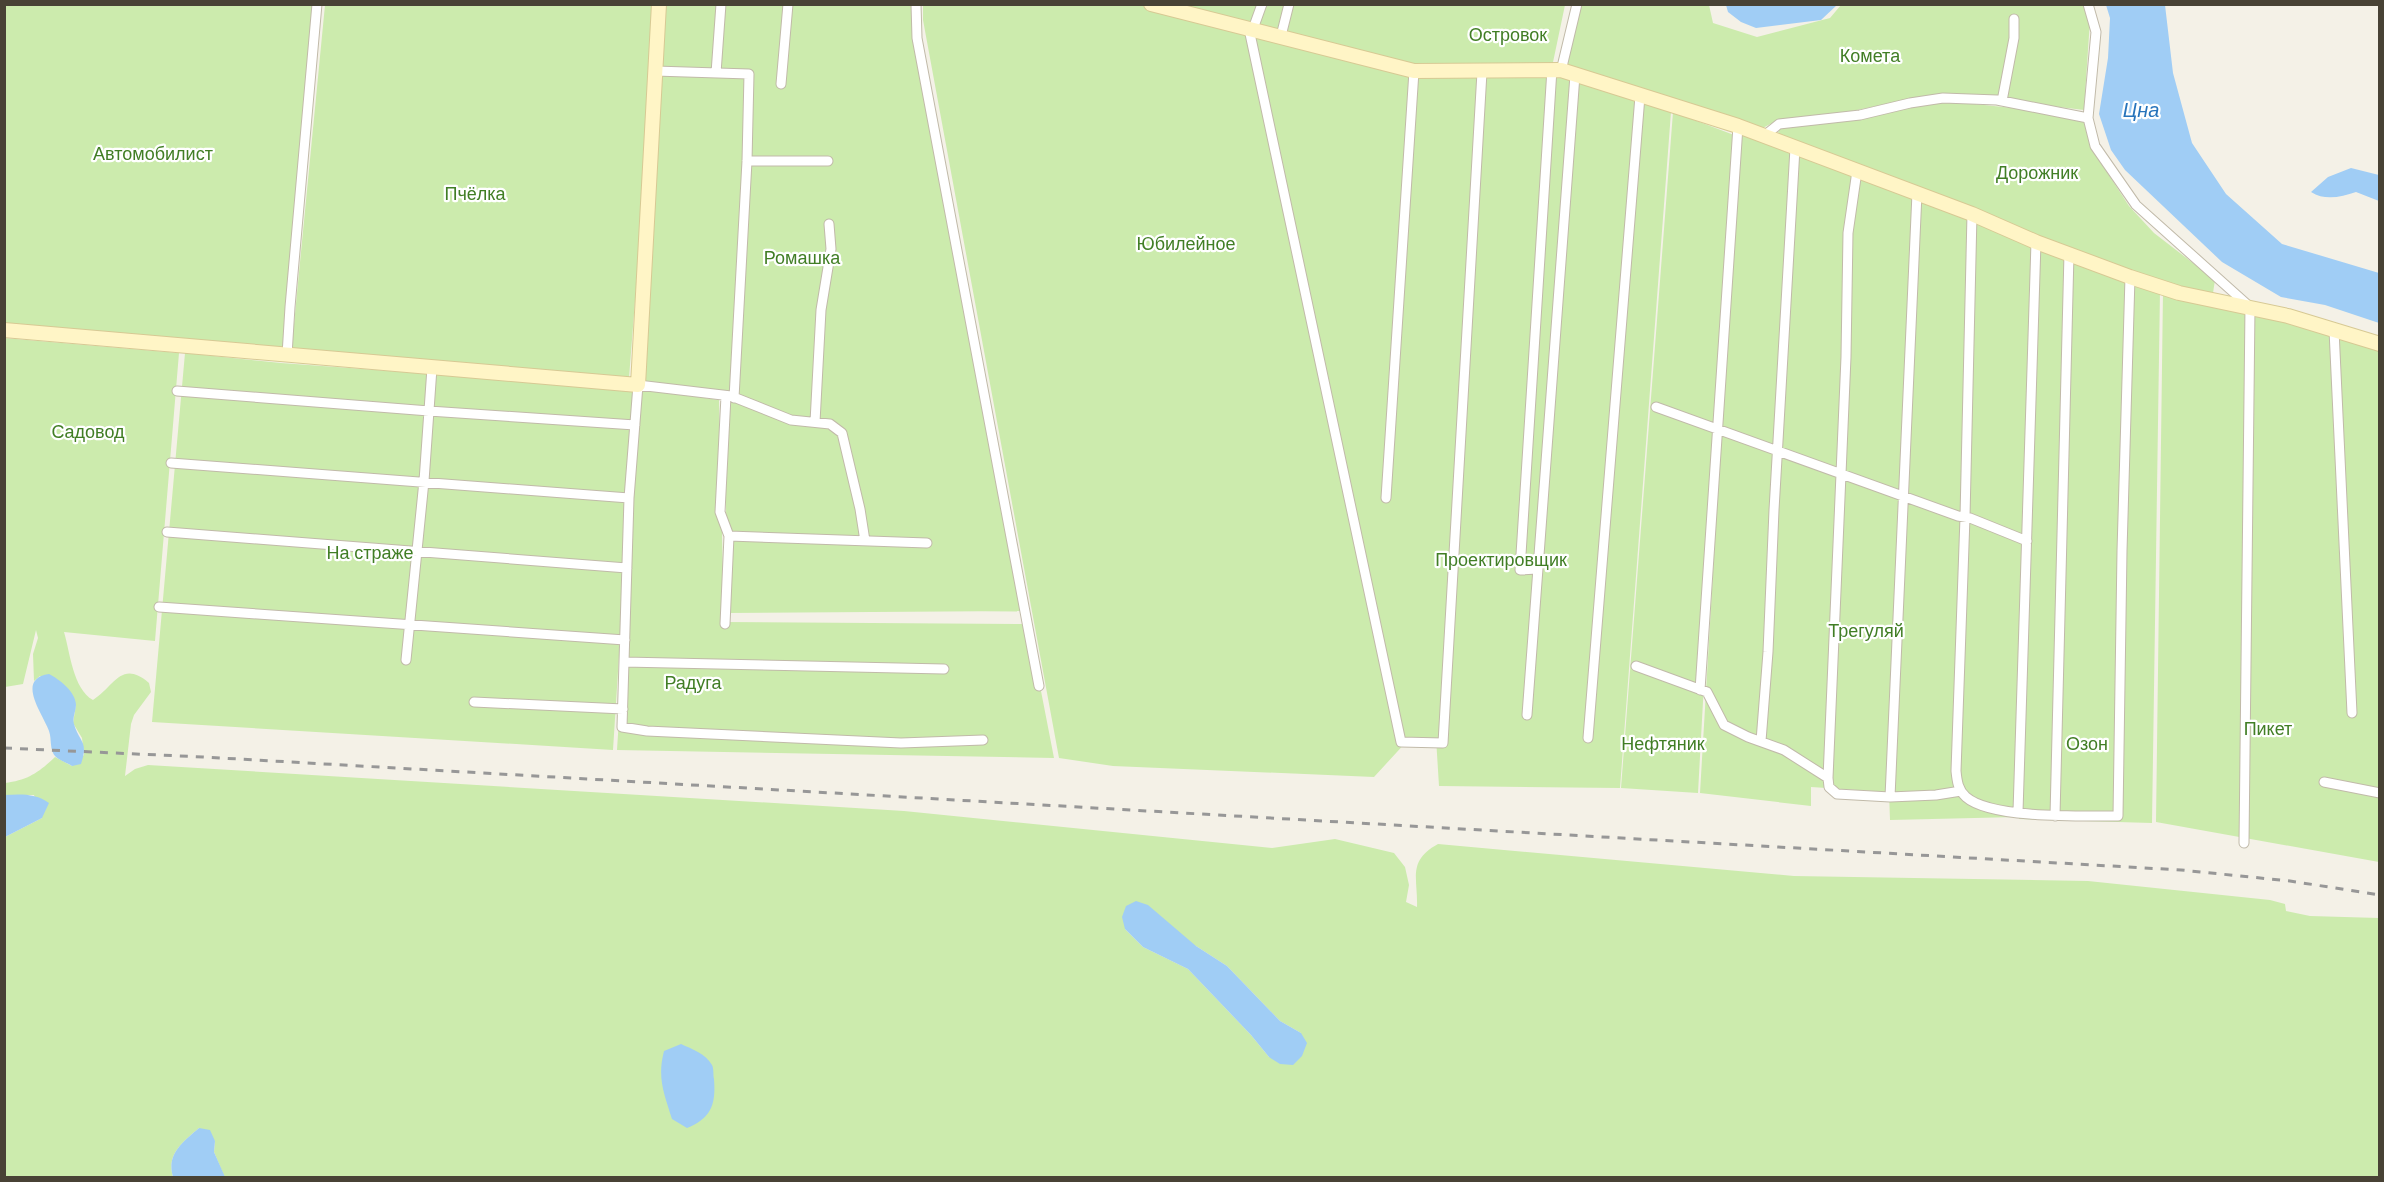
<svg xmlns="http://www.w3.org/2000/svg" width="2384" height="1182" font-family="'DM Sans',sans-serif">
	<rect width="100%" height="100%" fill="#f4f1e7"/>
	<path fill="#ccebad" fill-rule="evenodd" d="M4,5H314L286,355L5,329Z
		M325,5H658L629,378L291,355Z
		M660,5H916L917,20L1023,611L727,613L725,394L656,391L719,400L724,622L1028,624L1054,758L617,750L640,390Z
		M923,5H1139L1417,76L1542,72L1671,112L1620,788L1439,786L1436,738L1408,740L1374,777L1113,766L1059,758L923,20Z
		M1183,5H1565L1552,67H1434L1408,64L1276,31Z
		M1581,5H1709L1713,23L1757,37L1830,18L1841,5H2091L2084,110L1942,93L1817,118L1776,121L1759,130L1564,68Z
		M1945,101L2013,108L2084,121L2092,149L2129,206L2154,233L2215,280L2213,293L2209,297L2128,271L1778,137L1779,125Z
		M1673,112L1734,135L1698,793L1621,788Z
		M1739,133L2033,244L2017,817L1890,820L1889,792L1811,787V806L1700,793Z
		M2039,246L2160,290L2152,823L2019,819L2037,256Z
		M2163,291L2273,317L2379,348V862L2156,822Z
		M4,338L179,353L155,641L64,632C70,652 73,689 93,700C114,687 121,659 149,683L151,692L134,715L131,724L125,776L135,769L148,765L904,811L1272,848L1335,839L1394,853L1405,867L1409,885L1406,902L1417,907C1418,878 1407,861 1438,844L1794,876L2088,881L2270,900L2285,904L2286,911L2310,916L2379,918V1177L225,1178L214,1152L215,1141L199,1128C183,1142 166,1154 173,1177H5V837L42,818L34,795H5V783C28,780 38,773 55,757L72,766L84,755L82,738L73,723L76,705L40,676L34,681L33,654L38,638L36,630L23,684L5,687ZM1125,929L1196,946L1227,966L1280,1021L1301,1033L1269,1057L1251,1035L1188,969L1143,947Z
		M185,353L281,363L636,389L613,750L152,722Z"/>
	<path fill="#a0cdf5" d="M1726,5H1837L1821,20L1756,28L1741,22L1728,12Z
		M2106,5H2165L2173,73L2192,143L2226,194L2282,244L2379,273V323L2325,305L2281,297L2222,262L2125,170L2111,150L2099,114L2108,58L2110,18Z
		M2351,168L2379,175V201L2356,192C2341,197 2325,201 2311,192L2328,177Z
		M49,674C59,679 76,692 76,705C76,711 72,718 74,724C79,742 89,741 81,764L72,766C68,763 60,761 56,757C49,751 52,739 49,731C43,714 15,679 49,674Z
		M4,795C20,794 36,793 49,803L42,818L5,837Z
		M1136,901L1148,905L1196,946L1227,966L1280,1021L1301,1033L1307,1043L1302,1056L1293,1065L1280,1064L1269,1057L1251,1035L1188,969L1143,947L1125,929L1122,917L1126,906Z
		M681,1044C692,1049 706,1054 712,1065C714,1069 713,1075 714,1079C716,1105 711,1118 687,1128L672,1119C664,1093 657,1078 664,1051Z
		M199,1128L210,1130L215,1141L214,1152L225,1177H173C166,1154 183,1142 199,1128Z"/>
	<g fill="none" stroke-linecap="round" stroke-linejoin="round">
		<g stroke="#c1baa9" stroke-width="11">
			<path id="street" d="M916,4L917,38L1039,686
				M2088,4L2096,32L2088,118L2095,146L2136,205L2250,307L2244,843
				M1249,29L1401,742L1443,743L1482,72
				M1253,29L1262,4
				M1281,36L1289,4
				M655,71L749,74L747,161L734,398
				M1561,71L1577,4
				M716,73L721,4
				M781,84L788,4
				M2002,101L2014,38V19
				M1764,136L1779,124L1860,115L1910,103L1943,98L1997,100L2088,118
				M747,161H828
				M1972,214L1965,517L1956,771C1957,781 1958,790 1966,797C1991,819 2083,816 2118,816L2122,551L2130,277
				M2334,330L2352,713
				M287,355L290,307L317,4
				M177,391L429,411L635,425
				M726,396L720,512L729,536
				M1656,407L1958,516L1970,518L2027,541
				M815,422L821,310L831,249L829,224
				M171,463L629,498
				M1386,498L1414,71
				M167,532L627,568
				M865,541L860,509L842,433L830,424L791,420L731,396L638,385L629,498L622,727L647,731L901,743L983,740
				M1537,569L1520,570L1552,69
				M159,607L625,640
				M725,624L729,536L927,543
				M406,660L424,481L432,368
				M624,662L944,669
				M1636,666L1707,692L1724,725L1748,737L1784,750L1828,778L1846,357L1848,233L1857,171
				M1700,690L1738,126
				M474,702L623,709
				M1527,715L1575,75
				M1588,738L1640,96
				M1761,741L1768,652L1774,510L1795,148
				M1828,778L1829,787L1837,794L1890,797L1936,795L1961,791
				M2324,782L2380,793
				M1890,797L1917,193
				M2018,812L2036,242
				M2055,816L2069,253"/>
		</g>
		<g stroke="#d7c994" stroke-width="16">
			<path id="secondary" d="M1151,4L1414,71L1561,70L1738,126L1972,214L2036,242L2130,277L2179,293L2288,316L2380,344
				M4,330L638,385L659,4"/>
		</g>
		<use href="#street" stroke="#fff" stroke-width="9"/>
		<use href="#secondary" stroke="#fff5c6" stroke-width="14"/>
		<path stroke="#979797" stroke-width="3" stroke-dasharray="8 8" stroke-linecap="butt" d="M4,748L203,757L2181,870L2290,881L2380,895"/>
	</g>
	<g text-anchor="middle" stroke-width="4.5" stroke-linejoin="round" paint-order="stroke">
		<g font-size="18" fill="#417e25" stroke="#fff">
			<text x="1508" y="41">Островок</text>
			<text x="1870" y="62">Комета</text>
			<text x="153" y="160">Автомобилист</text>
			<text x="2037" y="179">Дорожник</text>
			<text x="475" y="200">Пчёлка</text>
			<text x="1186" y="250">Юбилейное</text>
			<text x="802" y="264">Ромашка</text>
			<text x="88" y="438">Садовод</text>
			<text x="370" y="559">На страже</text>
			<text x="1501" y="566">Проектировщик</text>
			<text x="1866" y="637">Трегуляй</text>
			<text x="693" y="689">Радуга</text>
			<text x="2268" y="735">Пикет</text>
			<text x="1663" y="750">Нефтяник</text>
			<text x="2087" y="750">Озон</text>
		</g>
		<g font-size="20" font-style="italic" fill="#2874bb" stroke="#fff">
			<text x="2141" y="117">Цна</text>
		</g>
	</g>
	<rect width="2384" height="1182" fill="none" stroke="#484235" stroke-width="12"/>
</svg>
